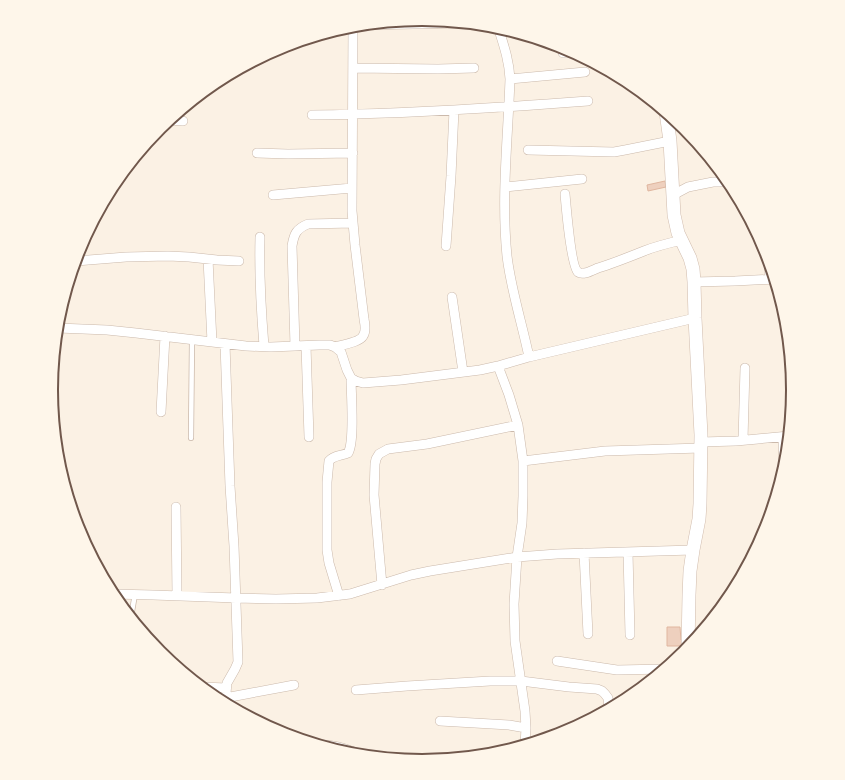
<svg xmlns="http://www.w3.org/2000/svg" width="845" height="780" font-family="'PT Sans',sans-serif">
	<rect width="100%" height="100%" fill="#fbf1e4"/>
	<path fill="#eed0be" stroke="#e0b69f" d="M665,181L666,187L648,191L647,185Z
		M667,627H680L681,640H683V646H667Z"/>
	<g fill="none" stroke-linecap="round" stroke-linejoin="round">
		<g stroke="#cbb9ab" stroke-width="6">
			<path id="lane" d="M191,438L192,340
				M131,617L135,594"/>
		</g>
		<g stroke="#cbb9ab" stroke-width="10">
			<path id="street" d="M363,25L464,23
				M498,27C504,46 509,60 510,79C508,138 501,197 507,256C511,290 522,323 529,357
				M563,53H575
				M353,68L438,69L474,68
				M510,79L585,72
				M312,115C404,114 496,108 588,101
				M169,120L183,121
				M528,150L614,152L625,150L670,141
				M257,153L288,154L353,153
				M506,187L582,179
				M565,194C566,205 571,267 578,272C583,276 593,270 598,268C614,263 629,257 644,251C656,246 669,243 682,240
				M273,195L352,188
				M673,195L688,187L713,182H729
				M260,237C259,274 261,310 264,346
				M446,246L451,176L454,110
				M208,259L212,342
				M769,260L770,279
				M76,261L126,257L168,256L189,257L217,260L239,261
				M694,282L735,281L775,279
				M452,297L463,372
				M58,328L107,330L136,333L246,346L271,347L319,345H330L335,347L341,352L347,370L351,378L356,381L363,383L401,380L480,370L498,366L529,357L695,318
				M225,344L230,486L234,546L238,662L235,669L227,683L225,703
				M295,346L292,246C294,234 296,229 308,224L353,223
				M306,346L309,437
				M335,347C342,345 360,342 363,336C366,332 365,324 364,319L355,245L352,211L353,26
				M498,366L509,395L518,425L523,461V496L522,523L517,557L514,604L515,641L525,711L526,728L525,745
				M161,412L165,336
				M783,437L784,472
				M743,440L745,368
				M701,442L736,441L789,436
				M523,461L605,451L701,448
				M176,507L177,595
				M628,552L630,635
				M584,553L588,634
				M382,585L374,495L375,464L376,459L379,454L388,449L427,444L518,425
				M113,594L153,595L236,598L276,599L317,598L350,594L411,575L430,571L517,557L557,554L693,550
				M339,596L329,563L327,550V482L329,461C334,455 342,456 348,453C355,442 351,393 351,378
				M557,661L617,670L665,669
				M203,687L226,688
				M356,690L407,686L490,681H521L569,687L597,689L602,691L605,694L608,698L609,709
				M225,698L294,685
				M440,721L509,725L526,728
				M319,745C335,744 348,750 362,755"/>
		</g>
		<g stroke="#d0bbac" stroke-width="14">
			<path id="secondary" d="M666,112L670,141L674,215L678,233L690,258L693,269L694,282L695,318L701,435L700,504L699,519L693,550L690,571L689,595L688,648"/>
		</g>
		<use href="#lane" stroke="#fff" stroke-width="4.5"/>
		<use href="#street" stroke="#fff" stroke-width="9"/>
		<use href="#secondary" stroke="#fff" stroke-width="13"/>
	</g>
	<path d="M0 0H845V780H0ZM58 390a364 364 0 1 1 728 0a364 364 0 1 1-728 0Z" fill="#fef6ea" fill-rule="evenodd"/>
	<path fill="none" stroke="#71584c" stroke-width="2" d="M58 390a364 364 0 1 1 728 0a364 364 0 1 1-728 0Z"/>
</svg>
